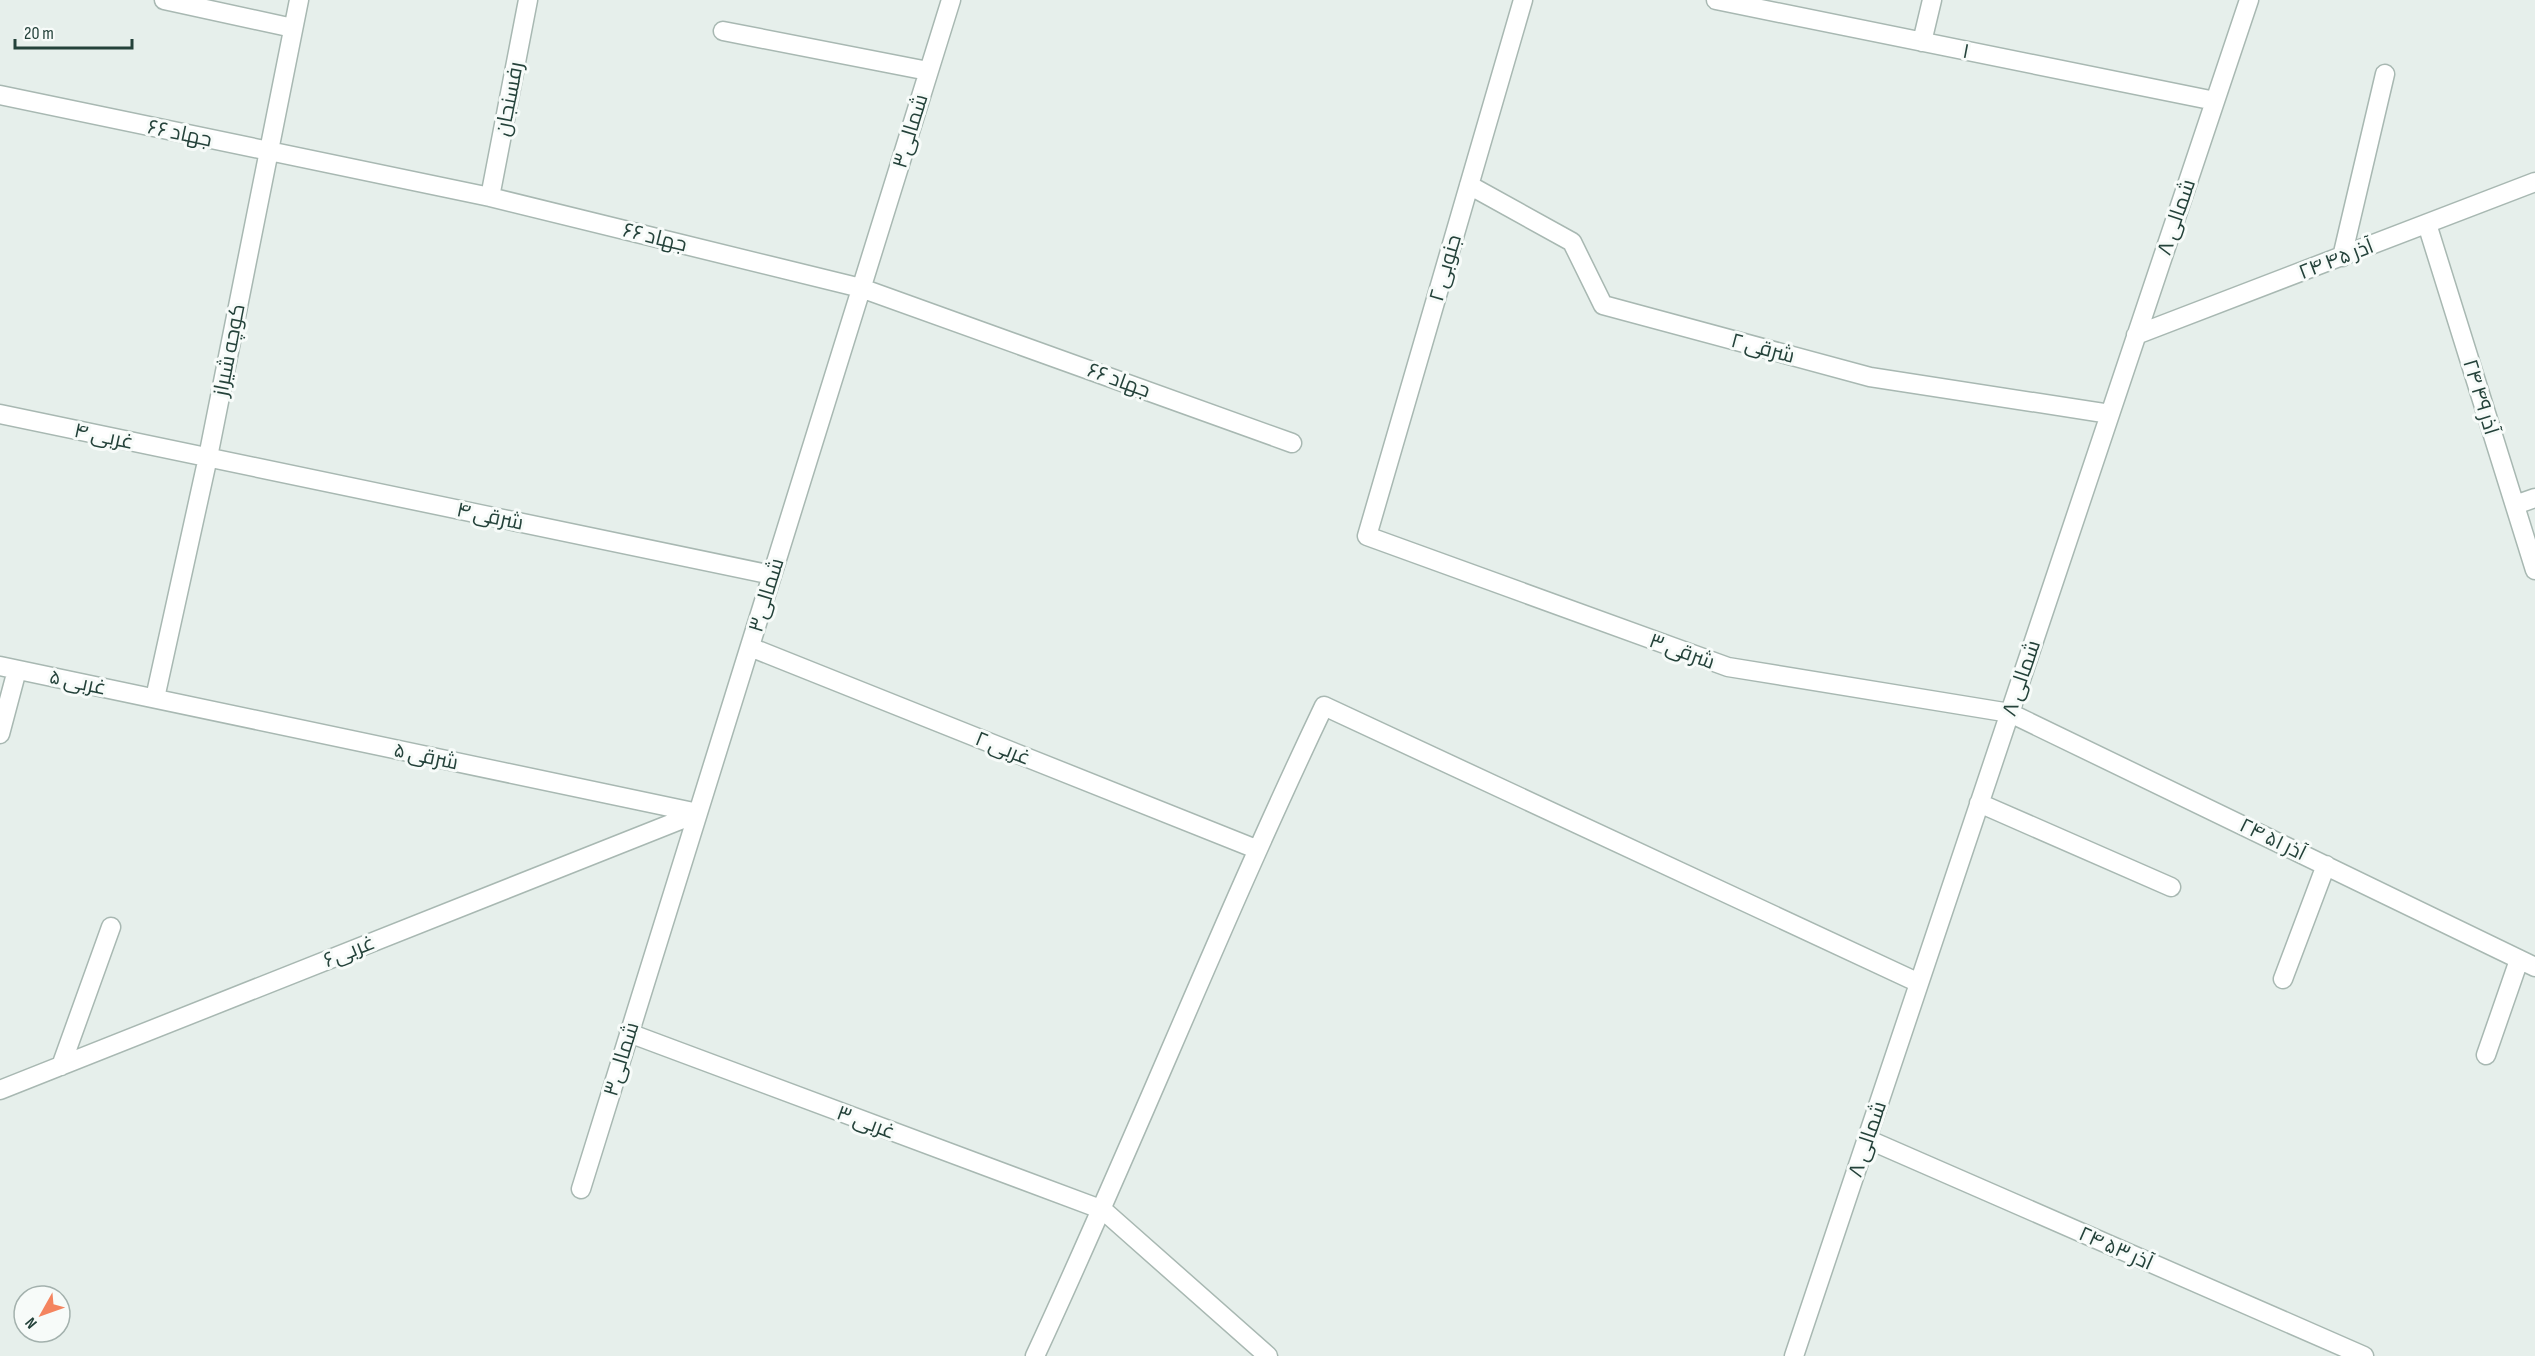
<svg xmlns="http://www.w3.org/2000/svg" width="2535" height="1356" font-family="'Sofia Sans Condensed',Cairo,sans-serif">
	<rect width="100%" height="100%" fill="#e6efeb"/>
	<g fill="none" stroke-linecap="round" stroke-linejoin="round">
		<g stroke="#a8b8b2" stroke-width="21">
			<path id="minor" d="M164,0L293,28
				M1523,0L1367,536L1728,667L2010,713L2535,967
				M1716,0L2215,101
				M723,31L928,71
				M1922,42L1932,0
				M0,95L490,197L861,288L1292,443
				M1469,185L1572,242L1603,305L1870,377L2110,414
				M490,197L528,0
				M2427,224L2535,570
				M2342,257L2385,74
				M2136,335L2535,182
				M0,414L772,575
				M2515,505L2535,498
				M750,647L1256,849
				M0,666L698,813
				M155,698L208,457L299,0
				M0,734L17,670
				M1979,803L2171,887
				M2283,979L2326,865
				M629,1033L1103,1210L1268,1356
				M2486,1055L2519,960
				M61,1066L111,927
				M0,1090L698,813
				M1867,1139L2364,1356
				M581,1189L951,0
				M1035,1356C1135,1141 1222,920 1324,706L1919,983
				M1794,1356L2249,0"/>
		</g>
		<use href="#minor" stroke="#fff" stroke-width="18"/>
	</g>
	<g text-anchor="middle" stroke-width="6" stroke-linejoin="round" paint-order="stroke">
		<g font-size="21" fill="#24423a" stroke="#f7fbf9">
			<text transform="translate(1966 51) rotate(11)" y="7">۱</text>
			<text transform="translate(509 99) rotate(-79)" y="7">رفسنجان</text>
			<text transform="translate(910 131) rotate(-73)" y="7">شمالی۳</text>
			<text transform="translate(180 133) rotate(12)" y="7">جهاد ۶۶</text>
			<text transform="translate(2176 217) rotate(-71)" y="7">شمالی ۸</text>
			<text transform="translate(655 237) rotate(14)" y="7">جهاد ۶۶</text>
			<text transform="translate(2336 259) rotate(-21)" y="7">۲۴ آذر ۴۵</text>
			<text transform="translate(1445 268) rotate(-74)" y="7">۲ جنوبی</text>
			<text transform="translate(1763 348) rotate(15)" y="7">۲ شرقی</text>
			<text transform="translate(229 350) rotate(-79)" y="7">کوچه شیراز</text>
			<text transform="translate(1119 380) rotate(20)" y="7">جهاد ۶۶</text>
			<text transform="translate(2481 397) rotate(73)" y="7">۲۴ آذر ۴۹</text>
			<text transform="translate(104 436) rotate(12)" y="7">غربی ۴</text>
			<text transform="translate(490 516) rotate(12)" y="7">شرقی ۴</text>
			<text transform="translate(766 595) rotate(-73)" y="7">شمالی۳</text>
			<text transform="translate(1682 651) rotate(20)" y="7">۳ شرقی</text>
			<text transform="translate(2021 678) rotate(-71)" y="7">شمالی ۸</text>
			<text transform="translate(78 682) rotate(12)" y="7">غربی ۵</text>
			<text transform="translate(1003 748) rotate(22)" y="7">غربی ۲</text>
			<text transform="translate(426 756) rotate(12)" y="7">شرقی ۵</text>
			<text transform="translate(2273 839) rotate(26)" y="7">۲۴ آذر ۵۱</text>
			<text transform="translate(349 951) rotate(-22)" y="7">غربی۶</text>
			<text transform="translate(621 1059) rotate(-73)" y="7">شمالی۳</text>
			<text transform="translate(866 1122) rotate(20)" y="7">غربی ۳</text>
			<text transform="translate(1867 1139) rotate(-71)" y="7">شمالی ۸</text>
			<text transform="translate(2116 1248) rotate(24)" y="7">۲۴ آذر ۵۳</text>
		</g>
	</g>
	<g transform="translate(42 1314) rotate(230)"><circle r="28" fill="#f7fbf9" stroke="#a3b1ad" stroke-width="1.5"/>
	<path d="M0-4.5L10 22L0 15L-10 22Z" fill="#f4845f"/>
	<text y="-9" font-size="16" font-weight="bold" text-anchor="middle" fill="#24423a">N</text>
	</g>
	<path d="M15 39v9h117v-9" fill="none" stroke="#24423a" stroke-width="3"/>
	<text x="24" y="39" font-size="18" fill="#24423a" stroke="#f7fbf9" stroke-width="4.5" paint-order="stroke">20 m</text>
</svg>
